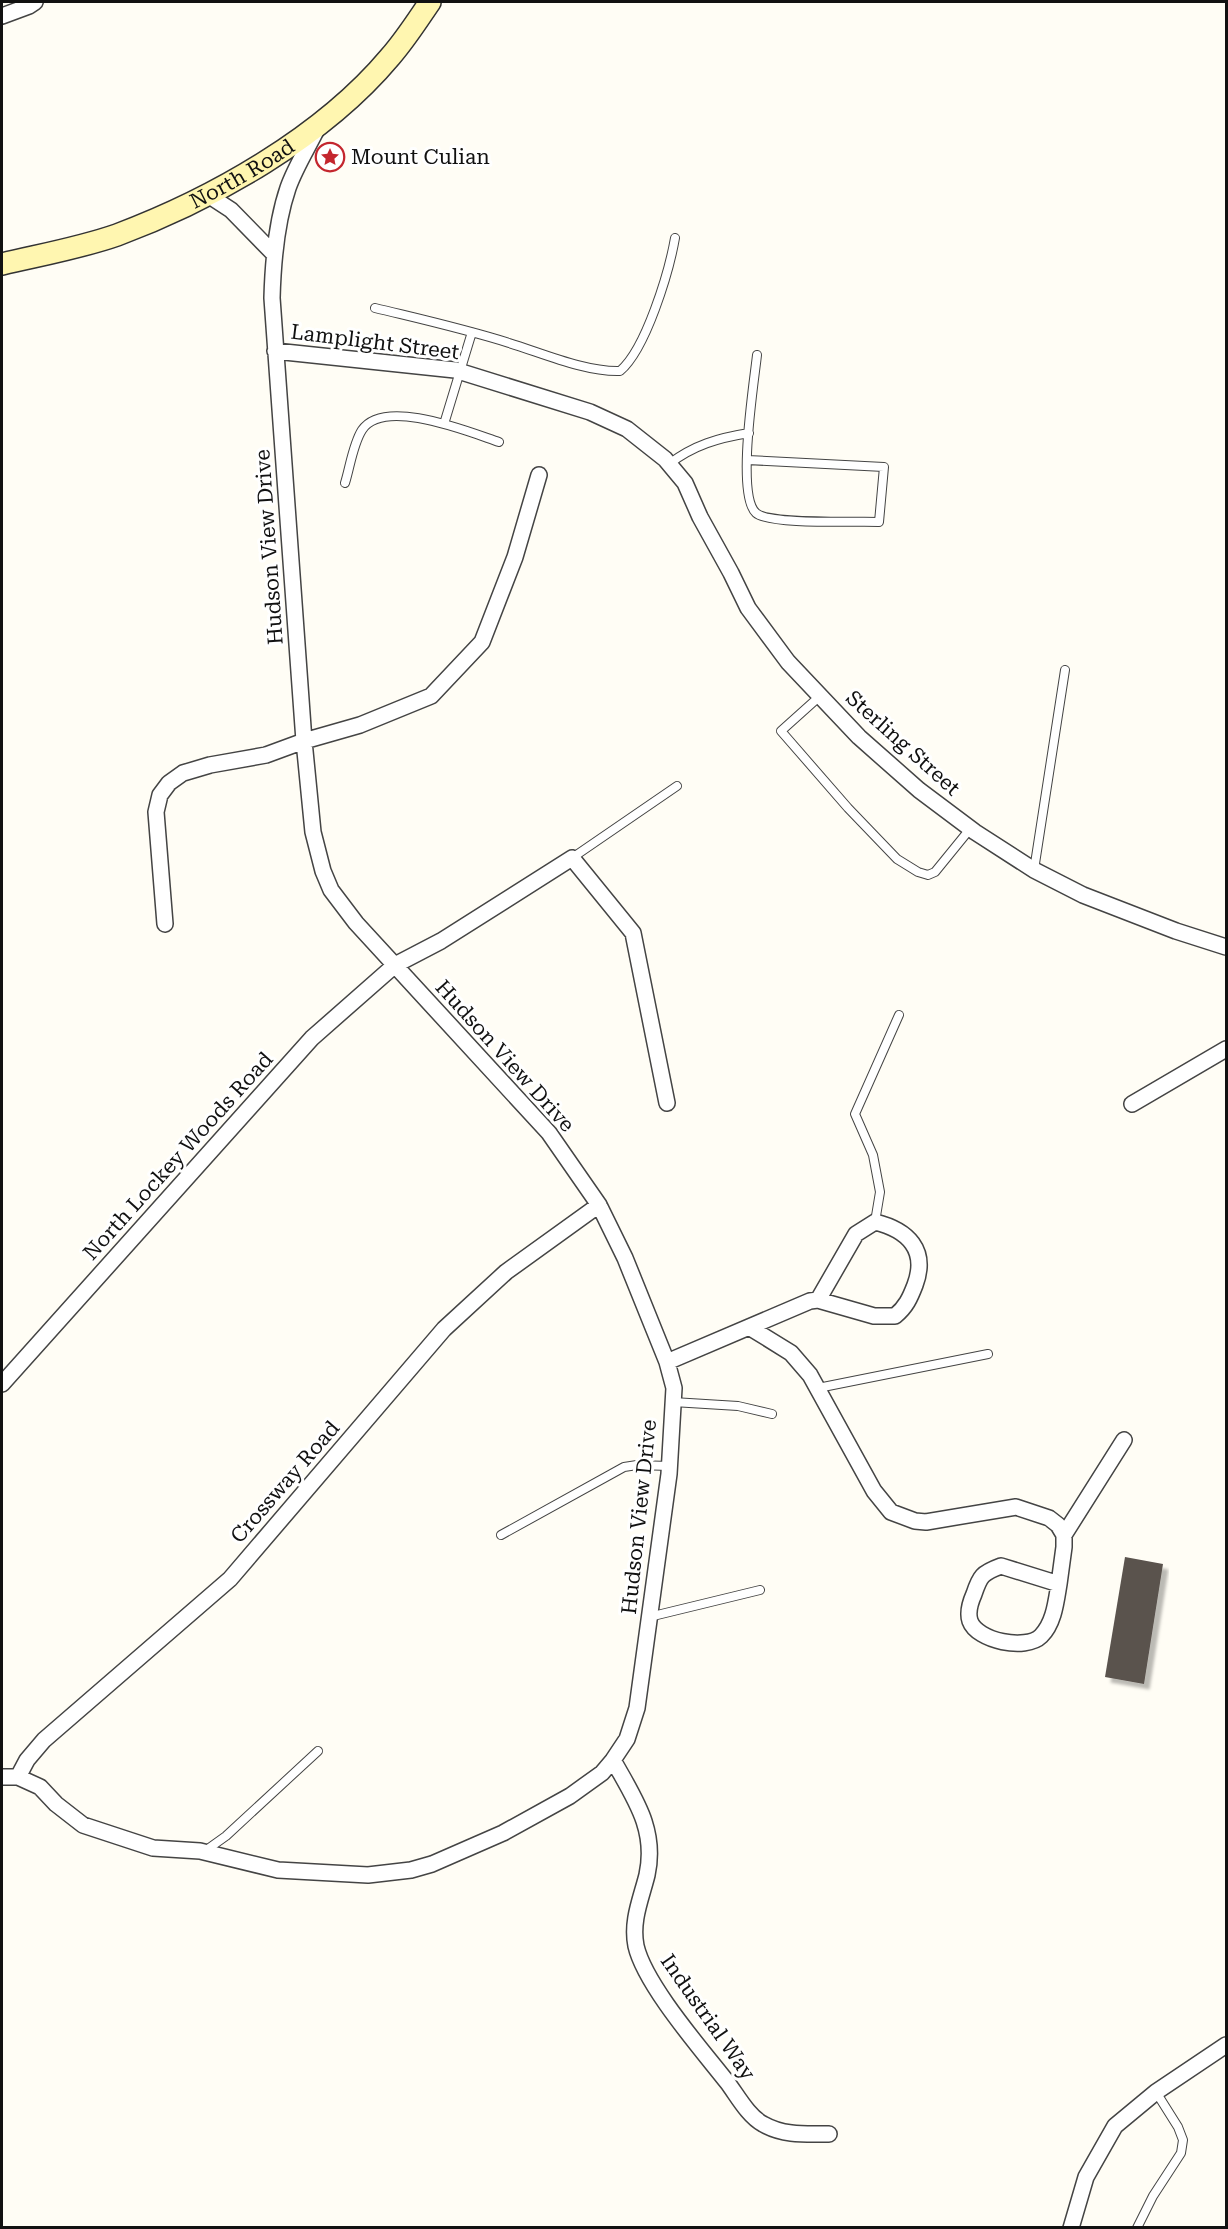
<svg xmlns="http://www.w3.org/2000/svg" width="1228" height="2229" font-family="'Roboto Serif',serif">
	<defs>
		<filter id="shadow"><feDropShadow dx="5.5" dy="5.5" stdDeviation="1.5" flood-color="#0004"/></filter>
	</defs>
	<rect width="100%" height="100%" fill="#fffdf5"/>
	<path fill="#5a524d" filter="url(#shadow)" d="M1125,1557L1163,1564L1144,1684L1105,1677Z"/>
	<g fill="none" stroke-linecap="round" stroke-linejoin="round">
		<g stroke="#444" stroke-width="10">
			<path id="service" d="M375,308C420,319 465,329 509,343C542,353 585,372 620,371C646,349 669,272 675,238
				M444,424L472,332
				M747,460L884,467L879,522C858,521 769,525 756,513C736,495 754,383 757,355
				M669,464C694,445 718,438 749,433
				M345,483C350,467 353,444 362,430C384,397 469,432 499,442
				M820,696L781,731L848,808L897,859L918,872L928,875L935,872L970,829
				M572,858L677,786
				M1034,870L1065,670
				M875,1222L880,1192L873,1155L855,1114L899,1015
				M818,1388L988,1354
				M673,1402L738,1406L772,1414
				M501,1535L624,1467L637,1465L669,1466
				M649,1617L760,1590
				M205,1851L226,1836L318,1751
				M1137,2228L1153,2196L1181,2153L1183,2140L1178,2127L1156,2092"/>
		</g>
		<g stroke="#444" stroke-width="18">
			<path id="minor" d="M2,16L29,6L35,2
				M208,195L231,210L274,254
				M275,351L455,370L590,412L627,429L665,459L685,483L700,517L731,573L748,608L788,662L859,737L919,790L975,832L1034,870L1083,895L1176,931L1226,947
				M165,924L156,812L160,795L169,783L183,773L210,765L266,755L304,741L360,725L431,696L482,642L515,557L539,475
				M1132,1104L1226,1049
				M875,1222C908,1230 928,1250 915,1285C910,1298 906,1307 895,1316H874L818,1300L856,1234Z
				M749,1327L791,1353L810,1375L874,1491L891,1512L915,1521L926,1522L1016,1507L1049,1518L1058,1525L1064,1535V1547L1059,1584
				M667,1362L810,1301L818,1300
				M2,1384L312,1038L395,965L441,941L572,858L633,933L667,1103
				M1064,1535L1124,1440
				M1001,1566L1059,1584C1056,1602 1054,1623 1041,1636C1026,1651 977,1641 970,1621C967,1612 970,1603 974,1594C980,1576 982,1573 1001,1566Z
				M613,1760C634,1798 657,1829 647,1875C641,1899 631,1921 636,1946C645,1985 702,2050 727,2082C737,2095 748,2116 763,2124C784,2136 806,2134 829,2134
				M2,1777H18L40,1787L56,1804L83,1825L153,1848L200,1851L278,1870L368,1875L411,1870L432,1864L503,1833L570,1796L602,1773L613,1760L627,1739L637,1708L669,1474L674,1388L667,1362L625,1258L599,1205L549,1133L356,923L331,890L323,871L313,832L304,741L272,298C273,261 276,223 288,188C295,168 307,149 317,129
				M18,1777L27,1760L44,1740L230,1579L444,1329L506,1272L599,1205
				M1071,2228L1086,2177L1115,2126L1156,2092L1226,2045"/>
		</g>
		<g stroke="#333" stroke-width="24">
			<g id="secondary">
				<path id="s1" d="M2,264C40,255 80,248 117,235C213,199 323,137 390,57C405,40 417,21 430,2"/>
			</g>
		</g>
		<use href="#service" stroke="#fff" stroke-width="8"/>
		<use href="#minor" stroke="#fff" stroke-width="15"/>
		<use href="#secondary" stroke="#fff6b0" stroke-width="21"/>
	</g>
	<defs>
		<g id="sight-ring" transform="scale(1.5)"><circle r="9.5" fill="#fff" stroke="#c4262e" stroke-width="1.5"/><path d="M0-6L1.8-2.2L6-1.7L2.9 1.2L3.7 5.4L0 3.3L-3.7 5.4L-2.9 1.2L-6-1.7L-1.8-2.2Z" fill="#c4262e"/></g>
	</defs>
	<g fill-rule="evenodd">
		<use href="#sight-ring" x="330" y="157"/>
	</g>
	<g text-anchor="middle" stroke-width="6" stroke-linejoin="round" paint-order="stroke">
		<g font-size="21" fill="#111" stroke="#fff" text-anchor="start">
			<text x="351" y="164">Mount Culian</text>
		</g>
		<g font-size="21" fill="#111" stroke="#fff">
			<text dy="7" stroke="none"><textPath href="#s1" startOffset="258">North Road</textPath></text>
			<text transform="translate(375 342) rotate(7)" y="7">Lamplight Street</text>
			<text transform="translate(269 547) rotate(-94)" y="7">Hudson View Drive</text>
			<text transform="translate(903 743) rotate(42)" y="7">Sterling Street</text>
			<text transform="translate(505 1056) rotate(48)" y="7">Hudson View Drive</text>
			<text transform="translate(178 1156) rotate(-48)" y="7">North Lockey Woods Road</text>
			<text transform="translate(285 1482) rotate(-49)" y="7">Crossway Road</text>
			<text transform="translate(639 1517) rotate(-84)" y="7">Hudson View Drive</text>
			<text transform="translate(708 2017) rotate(55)" y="7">Industrial Way</text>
		</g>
	</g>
	<rect width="1228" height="2229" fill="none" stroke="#111111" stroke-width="6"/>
</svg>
